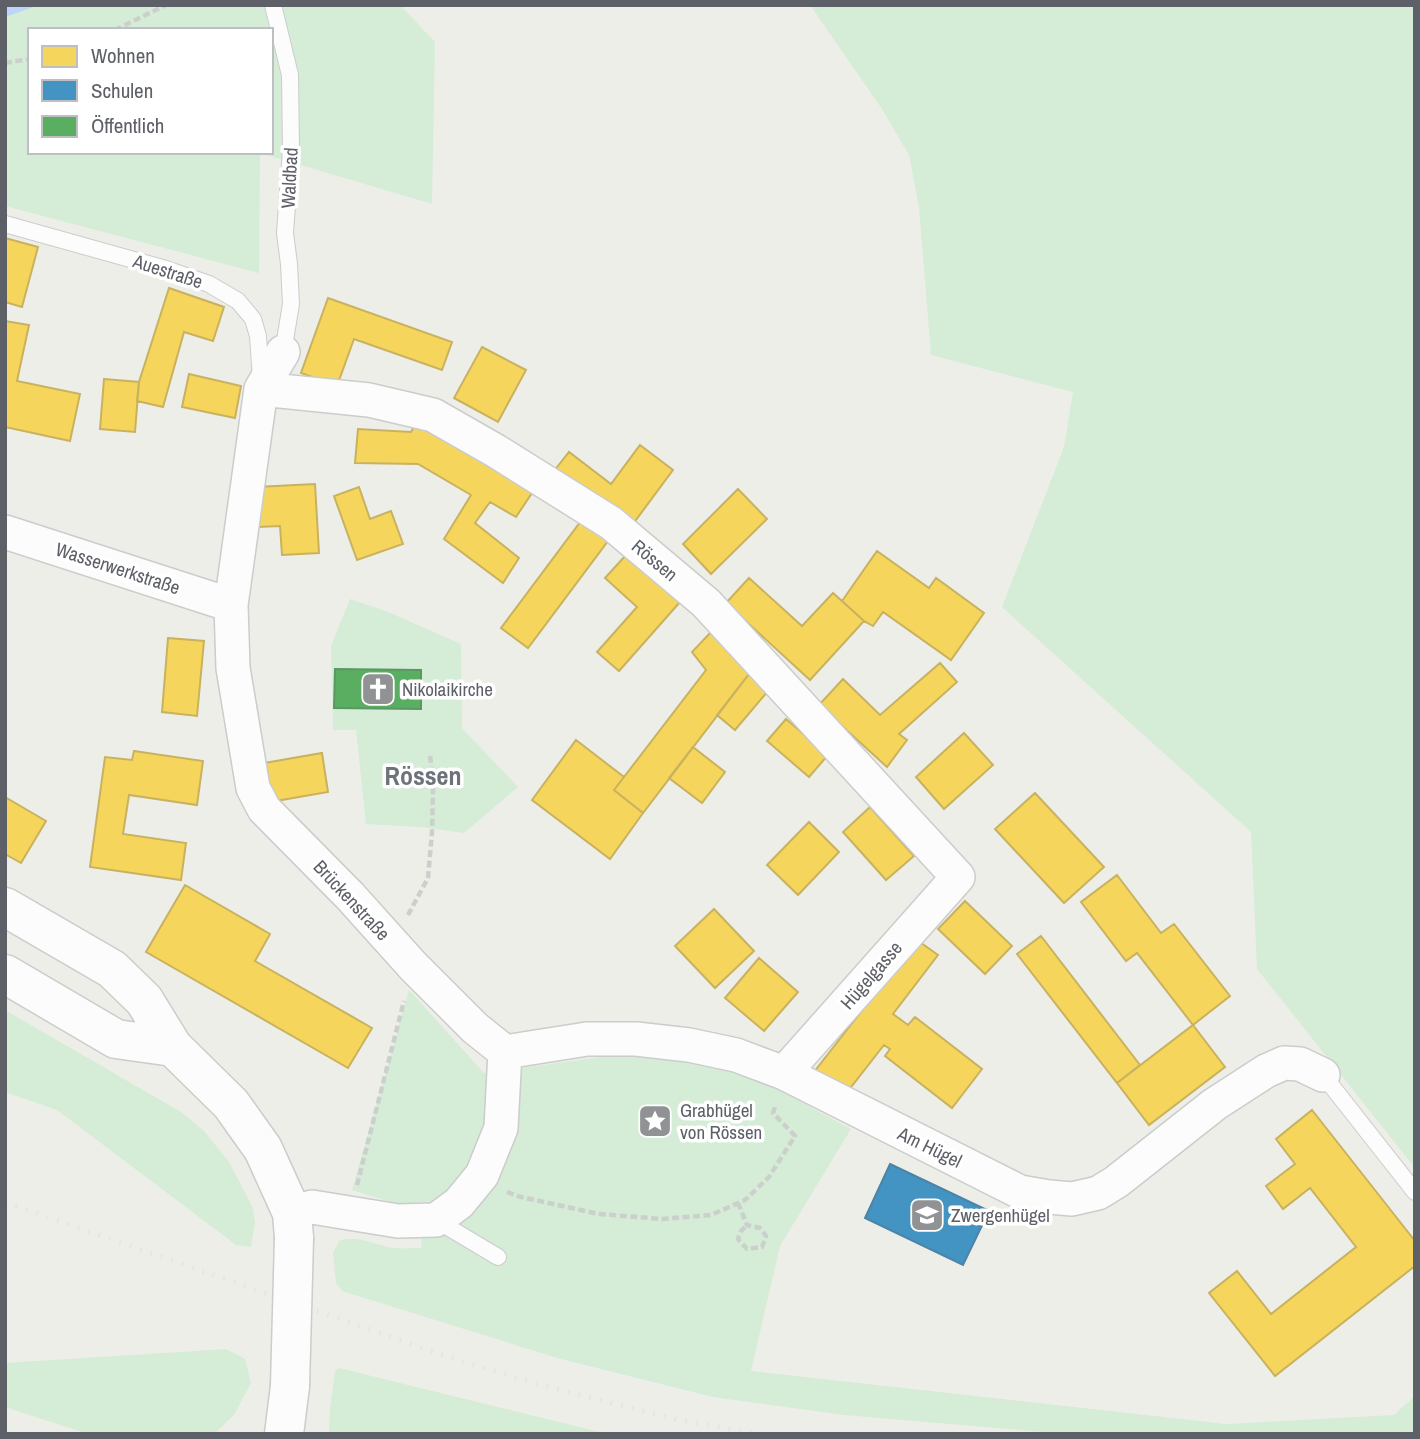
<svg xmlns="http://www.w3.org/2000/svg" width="1420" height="1439" font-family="'Archivo Narrow',sans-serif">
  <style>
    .green { fill: #d5ecd6; fill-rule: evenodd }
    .water { fill: #bcd6f8 }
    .homes { fill: #f6d55c; stroke: #c8b25f; stroke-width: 2 }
    .schools { fill: #4393c3; stroke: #4b84a7; stroke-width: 2 }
    .public { fill: #5aae61; stroke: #5b9763; stroke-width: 2 }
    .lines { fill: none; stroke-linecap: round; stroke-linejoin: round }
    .service-casing { stroke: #cbcccb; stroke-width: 18 }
    .minor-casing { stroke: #cbcccb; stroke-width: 36 }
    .tertiary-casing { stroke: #cbcccb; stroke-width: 41 }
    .path { stroke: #cbd0cd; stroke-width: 4.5; stroke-dasharray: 7 3.5; stroke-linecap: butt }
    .service { stroke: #fcfcfc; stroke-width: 16 }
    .minor { stroke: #fcfcfc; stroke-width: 33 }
    .tertiary { stroke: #fcfcfc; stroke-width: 38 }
    .rail { stroke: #e5e5e4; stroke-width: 5; stroke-dasharray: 2 9; stroke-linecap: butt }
    .tertiary-bridge-casing { stroke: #cbcccb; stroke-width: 41; stroke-linecap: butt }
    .tertiary-bridge { stroke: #fcfcfc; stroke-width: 38 }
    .labels { text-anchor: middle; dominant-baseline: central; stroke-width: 7; stroke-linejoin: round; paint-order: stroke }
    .street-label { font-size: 19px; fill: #5d6067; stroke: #fff }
    .poi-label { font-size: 19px; fill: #5d6067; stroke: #fff; text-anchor: start }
    .district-label { font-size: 26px; font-weight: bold; fill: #6e7279; stroke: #fff }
  </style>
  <rect width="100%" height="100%" fill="#eeeee9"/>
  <path class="green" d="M40,5H400L435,42L432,204L260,153L259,273L5,206V17ZM30,30H271V152H30Z
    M810,5H1415V1168L1257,969L1251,832L1002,607L1064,447L1073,392L931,355L919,208L909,155L882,109Z
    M350,599L386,611L461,644L462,728L518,787L464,833L421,827L366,824L356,730H333L331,646Z
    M409,990L484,1073L608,1056L671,1054L746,1072L851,1129L780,1246L751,1371L1226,1424L1394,1415L1415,1396V1434H1067L844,1415L713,1397L557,1358L342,1291L336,1283L333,1253L339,1241C357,1234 375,1245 393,1248C402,1249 412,1248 421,1248L425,1202L397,1204L352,1190Z
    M5,1010L181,1112L204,1131L229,1162L253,1208L255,1223L251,1247L236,1245L57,1110L5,1092Z
    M226,1349L245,1359L251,1383L234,1415L214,1434H88L5,1407V1363Z
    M339,1368L608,1434H329L330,1408L335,1371Z"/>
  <path class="water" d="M5,5H40L5,17Z"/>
  <path class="homes" d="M5,238L38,247L22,307L5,302Z
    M169,288L224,307L213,341L184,332L163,407L137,401L139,382Z
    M328,298L452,342L442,370L354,339L337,386L301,373Z
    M5,321L29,325L17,381L80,394L70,441L5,427Z
    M482,347L526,370L498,422L454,398Z
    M189,374L241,386L235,418L182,407Z
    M104,379L139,382L135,432L100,429Z
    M417,421L532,493L516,517L490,502L475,523L519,558L503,583L444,539L471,495L418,464L355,463L358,429L411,432Z
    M640,445L673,470L630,528L554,471L569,452L611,484Z
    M315,484L319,553L282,555L280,526L258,527L256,487Z
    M359,487L370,519L391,511L403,544L357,560L334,496Z
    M738,489L767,519L711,574L683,544Z
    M581,521L608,541L528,648L501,628Z
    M877,551L929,588L936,578L984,613L951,660L883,612L873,626L864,621L842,601Z
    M626,555L680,602L619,671L597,652L637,607L605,578Z
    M749,578L802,626L833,593L864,621L810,680L726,603Z
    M711,632L749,674L643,813L614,790L706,670L692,652Z
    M168,638L204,641L197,716L162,712Z
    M940,663L957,682L899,734L907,740L887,767L819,705L843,679L880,715Z
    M749,674L768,691L735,730L717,715Z
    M786,719L828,755L809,777L767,741Z
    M964,733L993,765L944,809L916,777Z
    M576,740L624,777L614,790L643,813L610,859L532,800Z
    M693,747L725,772L702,803L669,778Z
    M134,751L203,761L197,805L129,795L123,834L186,843L181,880L90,867L105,757L132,760Z
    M322,753L328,792L270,802L264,763Z
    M1035,793L1104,867L1064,903L995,829Z
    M5,797L46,821L21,863L5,854Z
    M870,807L914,856L886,880L843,832Z
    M809,822L839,852L798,895L767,865Z
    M1117,875L1161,933L1174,924L1230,996L1193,1025L1137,953L1126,961L1081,902Z
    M185,885L270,934L255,961L372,1028L348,1068L146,952Z
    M965,901L1012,946L985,974L938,929Z
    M714,909L754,951L715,988L675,946Z
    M1041,936L1140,1065L1117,1083L1017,954Z
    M917,940L938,955L893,1014L908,1025L915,1017L982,1069L952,1108L885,1056L890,1049L884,1045L844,1096L814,1072Z
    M759,958L798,992L764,1031L725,998Z
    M1193,1025L1225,1067L1149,1125L1117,1083Z
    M1312,1110L1415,1241V1266L1275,1376L1209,1293L1237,1271L1271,1314L1356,1247L1310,1188L1283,1209L1266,1186L1295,1164L1276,1139Z"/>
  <path class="schools" d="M890,1164L989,1211L963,1265L865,1218Z"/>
  <path class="public" d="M335,669L421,670V709L334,708Z"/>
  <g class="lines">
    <g class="service-casing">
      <path id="service" d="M273,5L290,75L291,149L285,233L289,264L291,304L283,352
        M5,224L166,269L209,284L238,301L253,319L258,336L261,379
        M1323,1075L1415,1192
        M436,1220L498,1257"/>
    </g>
    <g class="minor-casing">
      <path id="minor" d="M283,352L261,389L231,605L233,668L253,788L264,809L350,896L413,966L475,1028L505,1052
        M261,389L369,400L433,415L496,451L611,523L706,603L958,877L784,1073
        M5,532L231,605
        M505,1052L587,1039H636L689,1045L736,1055L784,1073L1020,1192L1049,1197L1072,1199L1098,1193L1116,1182L1215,1104L1266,1071L1284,1063L1300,1064L1323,1075
        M292,1213L312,1207L398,1221L436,1220L459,1203L482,1175L501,1128L505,1052"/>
    </g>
    <g class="tertiary-casing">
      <path id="tertiary" d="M5,907L112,969L144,1000L173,1047L231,1104L263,1149L292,1213L294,1238
        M5,974L116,1039L173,1047
        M284,1434L290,1386"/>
    </g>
    <path class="path" d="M115,30L166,5
      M5,63L30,59
      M408,915L428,878L432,832L433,791L430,753
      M357,1185L404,1001
      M507,1192L521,1197L599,1214L662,1219L711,1215L745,1200L769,1177L795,1136L773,1113L776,1104
      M738,1203L747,1225L760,1228L766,1236L762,1247L747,1249L738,1239L741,1231L747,1225
      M1413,1383H1415"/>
    <use href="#service" class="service"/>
    <use href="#minor" class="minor"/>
    <use href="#tertiary" class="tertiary"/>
    <path class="rail" d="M5,1202L443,1355L520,1379L599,1400L675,1419L756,1434"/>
    <g class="tertiary-bridge-casing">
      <path id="tertiary-bridge" d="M290,1386L294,1238"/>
    </g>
    <use href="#tertiary-bridge" class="tertiary-bridge"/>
  </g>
  <defs>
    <g id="church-square" transform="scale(1.75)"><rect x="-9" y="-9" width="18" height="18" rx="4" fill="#909294" stroke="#fff"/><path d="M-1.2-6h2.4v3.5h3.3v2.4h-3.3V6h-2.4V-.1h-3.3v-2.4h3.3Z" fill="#fff"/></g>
    <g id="sight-square" transform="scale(1.75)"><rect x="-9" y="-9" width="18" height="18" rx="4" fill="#909294" stroke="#fff"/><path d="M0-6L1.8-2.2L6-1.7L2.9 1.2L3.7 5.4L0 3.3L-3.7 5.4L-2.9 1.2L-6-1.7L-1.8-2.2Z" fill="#fff"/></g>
    <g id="school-square" transform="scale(1.75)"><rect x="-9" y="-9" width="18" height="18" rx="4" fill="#909294" stroke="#fff"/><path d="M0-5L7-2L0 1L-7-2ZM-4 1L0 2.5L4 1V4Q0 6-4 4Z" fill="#fff"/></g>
  </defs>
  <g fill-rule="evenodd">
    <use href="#church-square" x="378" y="689"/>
    <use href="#sight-square" x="655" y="1121"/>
    <use href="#school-square" x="927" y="1215"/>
  </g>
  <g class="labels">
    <g class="street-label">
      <text transform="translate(289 178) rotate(-87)">Waldbad</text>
      <text transform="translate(168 271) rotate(18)">Auestraße</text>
      <text transform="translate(655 560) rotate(40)">Rössen</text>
      <text transform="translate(118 568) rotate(18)">Wasserwerkstraße</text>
      <text transform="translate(352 900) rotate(47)">Brückenstraße</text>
      <text transform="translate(871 975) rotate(-49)">Hügelgasse</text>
      <text transform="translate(930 1147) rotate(26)">Am Hügel</text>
    </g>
    <g class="poi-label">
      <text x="402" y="689">Nikolaikirche</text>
      <text x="680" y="1110">Grabhügel<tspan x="680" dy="22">von Rössen</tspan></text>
      <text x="951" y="1215">Zwergenhügel</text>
    </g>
    <g class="district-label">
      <text x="423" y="775">Rössen</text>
    </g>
  </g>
  <rect width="1420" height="1439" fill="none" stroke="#5d6067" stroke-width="14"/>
  <rect x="28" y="28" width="245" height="126" fill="#ffffff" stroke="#bebfc2" stroke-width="2"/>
  <rect x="42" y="46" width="35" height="21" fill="#f6d55c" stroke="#bebfc2" stroke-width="2"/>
  <text x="91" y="63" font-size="21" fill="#5d6067">Wohnen</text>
  <rect x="42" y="80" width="35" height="21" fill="#4393c3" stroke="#bebfc2" stroke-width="2"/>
  <text x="91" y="98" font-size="21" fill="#5d6067">Schulen</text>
  <rect x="42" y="116" width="35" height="21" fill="#5aae61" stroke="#bebfc2" stroke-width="2"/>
  <text x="91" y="133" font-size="21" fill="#5d6067">Öffentlich</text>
</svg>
